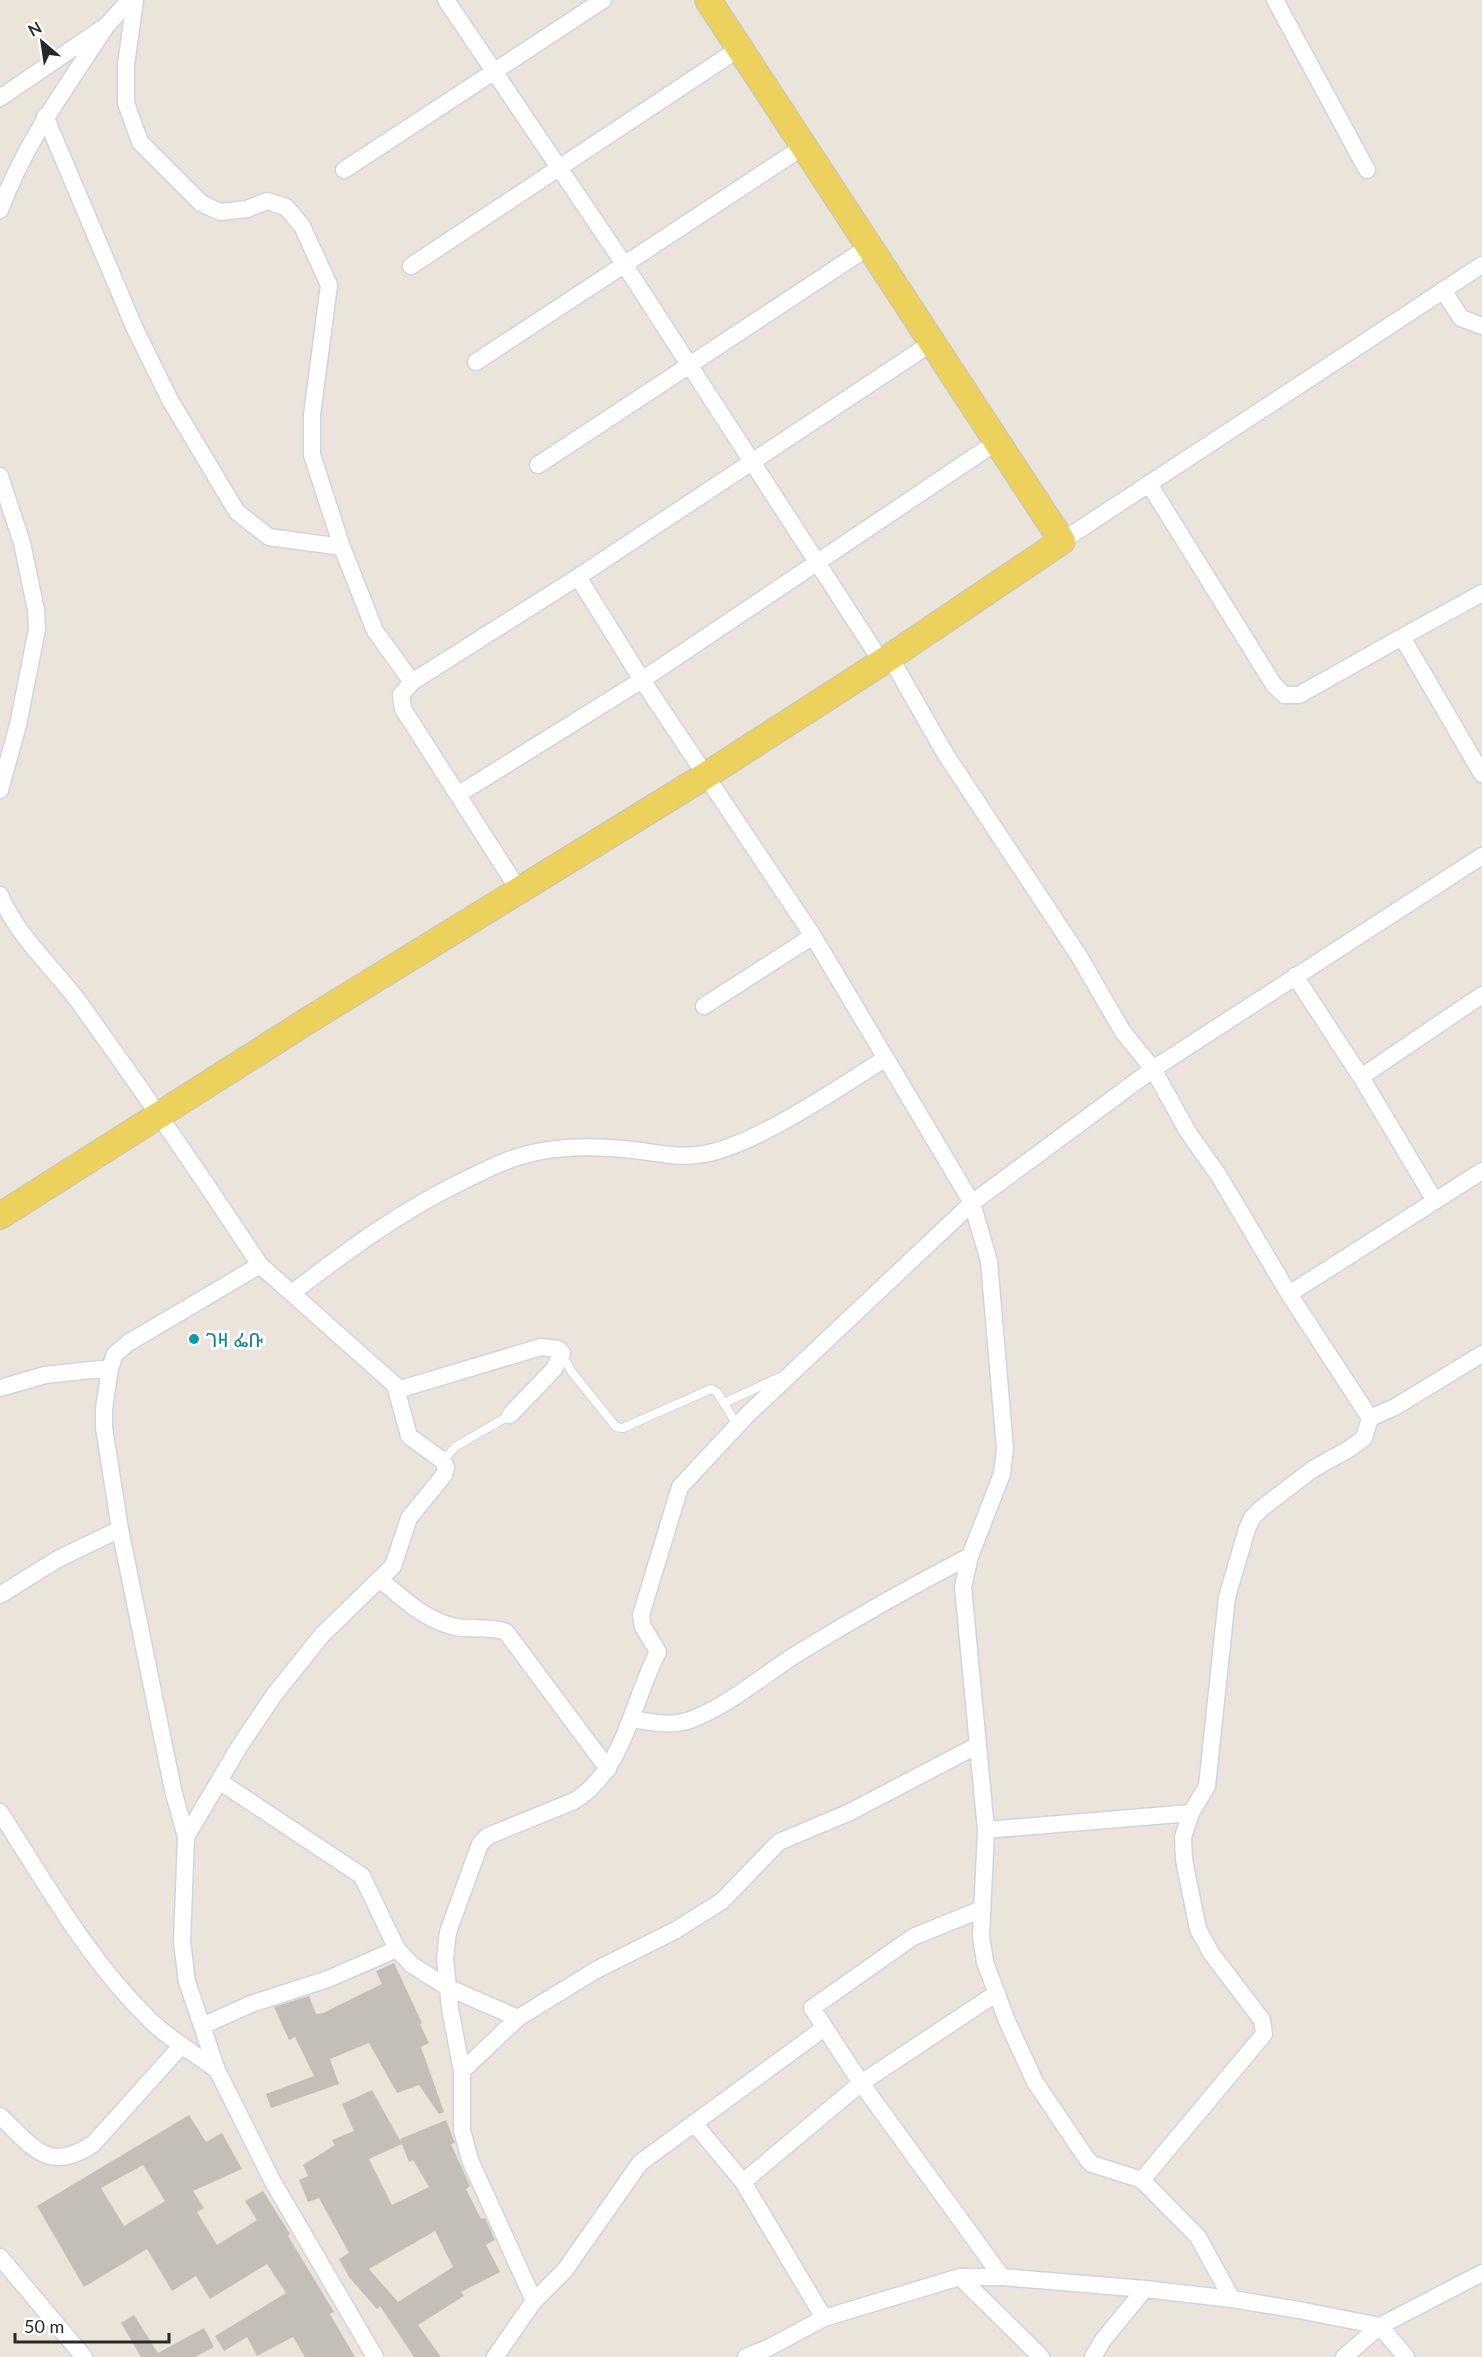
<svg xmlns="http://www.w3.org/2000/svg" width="1482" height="2357" font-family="Lato,'Noto Sans Ethiopic',sans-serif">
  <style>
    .building { fill: #c3beb7; fill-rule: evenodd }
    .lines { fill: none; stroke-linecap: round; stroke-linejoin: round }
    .lane-casing { stroke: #d0d3e2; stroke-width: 10 }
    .street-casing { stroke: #d0d3e2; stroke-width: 19 }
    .primary-casing { stroke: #c3c3c3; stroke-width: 28 }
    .lane { stroke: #fff; stroke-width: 8 }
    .street { stroke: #fff; stroke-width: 16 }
    .primary { stroke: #edd15d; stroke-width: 26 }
    .culture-dot { fill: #0f9aa8; stroke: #fff; stroke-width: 2 }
    .labels { text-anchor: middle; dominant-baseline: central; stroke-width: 6; stroke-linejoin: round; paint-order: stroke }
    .culture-label { font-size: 20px; fill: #0d838f; stroke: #fff; text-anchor: start }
  </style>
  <rect width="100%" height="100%" fill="#ebe4db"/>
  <path class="building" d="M394,1963L422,2023L420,2024L429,2043L421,2047L444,2112L439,2114L419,2085L397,2093L369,2043L330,2059L339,2084L271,2108L266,2094L314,2076L295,2037L289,2040L274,2007L309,1996L316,2014L323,2013L382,1984L376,1971Z
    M372,2090L402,2144L369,2159L392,2205L429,2187L413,2160L409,2162L400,2139L446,2120L455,2143L451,2144L470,2186L466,2189L481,2219L485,2218L495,2240L486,2245L500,2272L461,2292L464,2296L418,2325L441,2357H414L380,2306L377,2309L349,2277L339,2259L349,2253L319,2198L308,2202L299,2180L308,2176L303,2165L335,2145L332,2140L354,2131L342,2104ZM435,2231L453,2267L398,2302L369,2269Z
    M189,2115L206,2142L222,2133L242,2169L193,2191L204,2208L197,2212L217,2245L257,2220L245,2201L263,2191L290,2234L288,2236L334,2312L330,2314L355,2357H305L293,2337L257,2356L247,2337L224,2351L215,2336L286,2293L267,2264L210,2299L196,2276L172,2291L147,2249L84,2287L37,2206ZM143,2165L165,2201L124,2226L101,2188Z
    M134,2315L158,2353L204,2328L214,2347L195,2357H141L121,2323Z"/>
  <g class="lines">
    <g class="lane-casing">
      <path id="lane" d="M562,1354L571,1371L616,1427L623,1428L711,1389L717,1392L737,1425
        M724,1403L778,1378
        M443,1461L455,1447L510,1415"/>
    </g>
    <g class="street-casing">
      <path id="street" d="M135,0L126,65V103L140,142L201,203L220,212L247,209L267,201L286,207L302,226L329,285L312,415V455L342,547L375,631L412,682
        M446,0L624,264L881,661
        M1275,0L1367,170
        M0,98L107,25L130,0
        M45,116L135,329L170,400L237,512L269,537L342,547
        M344,170L603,0
        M0,210C25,142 68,85 107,25
        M411,266L740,48
        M1443,290L1461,318L1482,326
        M476,362L806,145
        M538,465L870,246
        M0,476L22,543L36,610L37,629L18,725L0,790
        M1149,484L1274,685L1284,695H1299L1402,637L1482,774
        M1062,541L1482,265
        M578,577L642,680L813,936L972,1203L989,1261L1005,1449L1002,1474L970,1556L963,1587L986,1830L981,1936L985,1962L1007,2021L1035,2082L1087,2159L1092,2164L1142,2180L1198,2237L1232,2299
        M1402,637L1482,593
        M890,657L946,755L1079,956L1123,1032L1153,1069L1188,1132L1219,1176L1289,1294L1370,1418L1395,1407L1482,1354
        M459,794L642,680L998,441
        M520,892L403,709L401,695L412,682L578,577L933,342
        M0,895C17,936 55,969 81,1005C143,1091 202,1177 260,1265L128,1343L115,1354L110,1368L104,1409V1428L120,1529L173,1790L186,1837L182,1942L187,1982L217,2070L273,2182L375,2357
        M1295,976L1361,1077L1435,1201
        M704,1006L813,936
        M1361,1077L1482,995
        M292,1293C348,1250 402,1210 467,1179C484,1171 502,1161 521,1156C554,1146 590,1146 624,1149C649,1151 672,1158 697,1155C749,1150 840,1087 886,1058
        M1289,1294L1482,1171
        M0,1388L45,1375L110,1368
        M397,1390L541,1347L558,1349L562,1353L554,1369L510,1415
        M381,1580C403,1599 425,1620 455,1627C472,1630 489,1626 506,1632L608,1769
        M0,1595L58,1559L120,1529
        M631,1719C651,1722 670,1727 690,1720C728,1706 761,1677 795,1655C852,1620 910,1587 970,1556
        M219,1781L362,1876L397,1949L412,1965L447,1987L518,2018
        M0,1812C46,1884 88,1960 151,2021C170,2040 196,2054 217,2070
        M986,1830L1191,1813
        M186,1837L239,1747L274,1695L322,1635L393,1566L409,1518L444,1475L446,1467L443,1461L409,1436L395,1385L260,1265
        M982,1909L913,1937L812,2008L861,2083L1002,2277
        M202,2026L251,2004L328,1979L397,1949
        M462,2071L518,2018L596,1970L676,1930L722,1901L779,1842L850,1812L978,1745
        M0,2116C33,2147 48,2174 93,2144L182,2045
        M694,2123L743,2182L824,2318
        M1142,2180L1264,2034L1262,2020L1211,1953L1198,1929L1184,1860L1183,1837L1191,1813L1207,1786L1227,1597L1247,1529L1252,1518L1262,1508L1313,1469L1349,1449L1364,1438L1370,1418
        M743,2182L861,2083L997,1993
        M0,2257L84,2357
        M960,2277L1041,2357
        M534,2301L470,2160L462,2130V2071L450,2009L445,1958L448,1932L480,1844L488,1836L574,1801C625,1770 632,1701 658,1652L643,1627L641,1615L680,1487L746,1416L972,1203L1153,1069L1482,856
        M495,2357L534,2301L565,2270L640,2163L824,2028
        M746,2357L768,2348L824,2318L960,2277H1002L1145,2289L1232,2299L1299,2310L1380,2326L1406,2357
        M1093,2357L1103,2340L1145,2289
        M1344,2357L1380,2326L1482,2273"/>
    </g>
    <g class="primary-casing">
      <path id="primary" d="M0,1216L312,1018L705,776L890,657L1062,541L708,0"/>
    </g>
    <use href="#lane" class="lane"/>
    <use href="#street" class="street"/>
    <use href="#primary" class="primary"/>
  </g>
  <circle class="culture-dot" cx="194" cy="1339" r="6"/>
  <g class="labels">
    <g class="culture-label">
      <text x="206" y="1339">ገዛ ፌቡ</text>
    </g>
  </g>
  <g transform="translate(42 42) rotate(331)" stroke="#ffffff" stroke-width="4.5" paint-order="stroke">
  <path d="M0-4.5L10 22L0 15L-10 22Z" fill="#292929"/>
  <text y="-9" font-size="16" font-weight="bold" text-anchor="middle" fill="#292929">N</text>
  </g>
  <path d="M15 2333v9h154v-9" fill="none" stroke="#292929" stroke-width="3"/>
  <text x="24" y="2333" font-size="18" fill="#292929" stroke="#ffffff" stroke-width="4.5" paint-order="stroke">50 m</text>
</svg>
